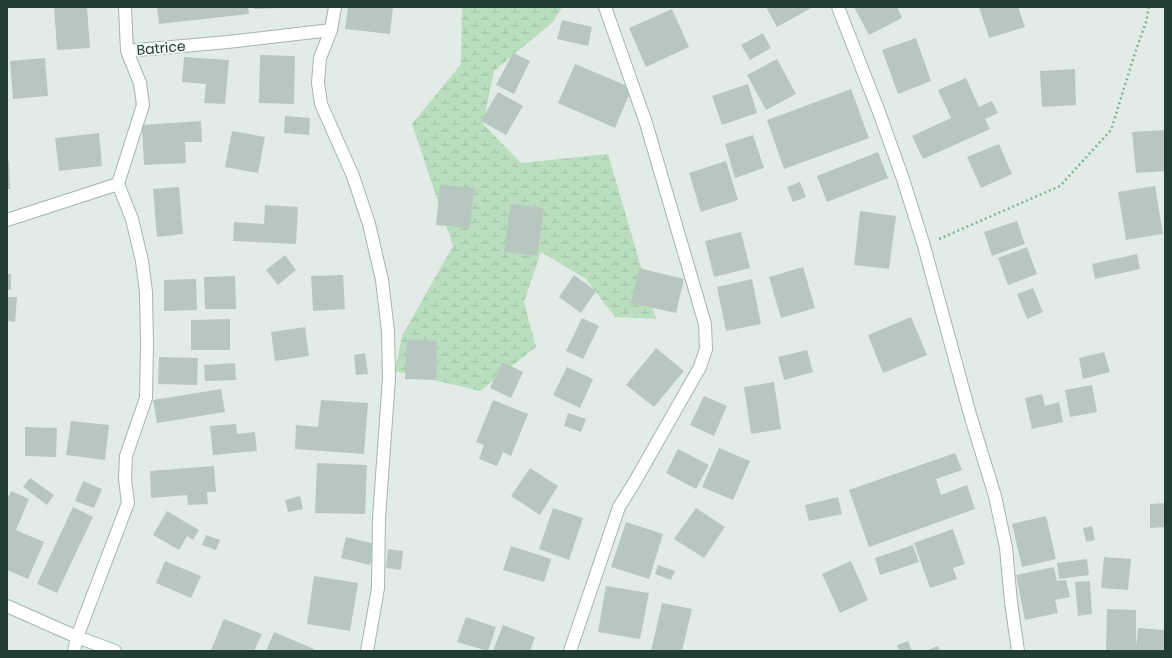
<svg xmlns="http://www.w3.org/2000/svg" width="1172" height="658" font-family="Poppins,sans-serif">
  <style>
    .wetland { fill: url(#wetland-marsh) }
    .building { fill: #b7c7bf }
    .lines { fill: none; stroke-linecap: round; stroke-linejoin: round }
    .minor-casing { stroke: #a5b4ad; stroke-width: 14 }
    .path { stroke: #82b09d; stroke-width: 2.5; stroke-dasharray: 2 3; stroke-linecap: butt }
    .minor { stroke: #fff; stroke-width: 12 }
    .labels { text-anchor: middle; dominant-baseline: central; stroke-width: 3.5; stroke-linejoin: round; paint-order: stroke }
    .street-label { font-size: 14px; fill: #223d33; stroke: #f2f9f5 }
  </style>
  <defs>
    <pattern id="wetland-marsh" width="20" height="14" patternUnits="userSpaceOnUse"><rect width="20" height="14" fill="#baddc0"/><path d="M1 5h8M5 5V1M11 12h8M15 12V8" fill="none" stroke="#a0bfa5"/></pattern>
  </defs>
  <rect width="100%" height="100%" fill="#e2ece6"/>
  <path class="wetland" d="M462,7H562L553,22L494,71L483,124L521,163L608,154L656,319L615,317L586,279L541,252L524,302L536,347L480,391L395,371L402,336L453,246L412,124L461,64Z"/>
  <path class="building" d="M54,7H87L90,48L57,50Z
    M157,7H248L249,14L159,24Z
    M253,7H281V8L254,9Z
    M348,7H393L390,34L345,29Z
    M766,7H813L777,27Z
    M854,7H897L902,18L869,35Z
    M979,7H1018L1025,27L989,38Z
    M672,9L689,47L646,67L629,28Z
    M562,20L592,27L588,46L557,39Z
    M763,33L771,48L750,60L741,45Z
    M916,38L931,81L898,94L882,50Z
    M513,53L530,61L514,94L496,85Z
    M260,55L295,56L294,104L259,103Z
    M184,57L229,60L225,104L204,103L206,84L182,82Z
    M45,58L48,96L13,99L10,61Z
    M777,59L796,94L766,110L747,75Z
    M575,64L632,88L615,128L558,103Z
    M1075,69L1076,105L1042,107L1040,71Z
    M966,78L979,107L992,101L998,113L985,119L990,129L923,159L912,136L951,118L938,90Z
    M748,84L757,113L722,125L712,96Z
    M851,89L869,138L784,169L767,120Z
    M498,92L523,106L506,135L481,121Z
    M285,116L310,118L309,135L284,133Z
    M201,121L202,142H185L186,163L144,165L142,125Z
    M1165,130V171L1136,173L1132,132Z
    M232,131L265,137L258,173L225,167Z
    M99,133L102,166L59,171L55,138Z
    M753,135L764,168L735,178L725,144Z
    M999,144L1012,174L981,188L967,157Z
    M878,152L888,178L827,202L817,176Z
    M7,161H9L10,189H7Z
    M726,161L738,200L701,212L689,173Z
    M800,182L806,197L793,202L787,187Z
    M440,185L474,188L470,228L436,225Z
    M1155,186L1163,234L1126,240L1118,192Z
    M179,187L183,234L157,237L153,189Z
    M511,204L544,208L537,256L504,252Z
    M265,205L298,207L296,244L233,241L234,222L264,224Z
    M860,211L896,216L889,269L854,265Z
    M1017,221L1025,244L992,256L984,232Z
    M741,232L750,268L714,277L705,241Z
    M1027,247L1037,274L1008,285L998,258Z
    M1137,254L1140,269L1095,279L1092,264Z
    M285,255L296,270L278,285L266,270Z
    M803,267L815,308L781,318L769,277Z
    M639,268L684,279L676,313L631,303Z
    M7,274H11V290H7Z
    M343,275L345,309L313,311L311,276Z
    M574,275L596,291L581,313L559,297Z
    M235,276L236,309H205L204,277Z
    M196,279L197,310L164,311V280Z
    M752,279L761,324L726,331L717,287Z
    M1033,288L1043,312L1027,319L1017,294Z
    M7,297H17L15,322L7,321Z
    M911,317L927,355L883,373L868,335Z
    M582,318L599,326L583,359L566,351Z
    M230,319V350H191V320Z
    M305,327L309,356L275,361L271,332Z
    M407,340L437,341L436,380L405,379Z
    M656,348L684,371L654,407L626,385Z
    M807,350L813,372L784,380L778,357Z
    M1104,352L1110,372L1083,379L1079,358Z
    M365,353L368,374L356,375L354,355Z
    M159,357L198,358L197,385L158,384Z
    M502,362L523,372L511,398L490,388Z
    M235,363L236,380L205,381L204,365Z
    M567,367L593,379L580,408L553,395Z
    M774,382L781,429L751,434L744,387Z
    M1092,385L1097,412L1070,417L1065,390Z
    M221,389L225,412L157,423L153,400Z
    M1042,394L1045,406L1059,402L1063,422L1032,429L1025,398Z
    M704,396L727,406L714,436L690,425Z
    M321,400L368,403L364,454L295,449L296,425L318,427Z
    M493,400L528,414L511,456L503,452L497,466L479,459L484,445L476,442Z
    M568,413L586,419L581,432L564,426Z
    M71,421L109,425L105,460L66,455Z
    M236,424L237,434L255,432L257,451L213,455L210,426Z
    M25,427L57,428L56,457L25,456Z
    M719,448L750,461L733,500L702,487Z
    M678,449L709,465L696,489L666,473Z
    M955,453L962,470L936,479L941,495L967,485L975,509L869,547L849,490Z
    M317,463L367,465L365,514L315,513Z
    M214,466L216,492H207L208,504L188,505L187,495L151,498L150,471Z
    M530,468L558,486L540,515L511,496Z
    M30,478L54,495L47,505L23,487Z
    M83,481L102,489L94,508L75,501Z
    M11,491L29,499L16,530L44,542L28,579L7,570V500Z
    M300,496L303,509L288,512L285,500Z
    M838,497L842,514L809,521L805,505Z
    M1165,503V527L1150,528V504Z
    M73,507L93,517L57,593L37,584Z
    M553,508L583,518L569,560L539,549Z
    M696,508L725,527L704,558L674,539Z
    M167,511L199,530L193,540L187,536L179,550L153,535Z
    M1046,516L1056,559L1022,567L1012,524Z
    M626,522L663,534L649,579L611,567Z
    M1092,526L1095,540L1086,542L1083,528Z
    M953,529L965,564L953,568L957,579L930,588L914,543Z
    M206,535L220,540L216,550L202,545Z
    M346,537L375,544L370,565L341,558Z
    M913,545L919,562L880,575L875,558Z
    M511,546L551,559L544,582L503,570Z
    M388,549L403,551L401,570L386,568Z
    M1104,557L1131,559L1128,590L1101,588Z
    M1087,559L1089,575L1059,579L1057,563Z
    M165,561L201,576L191,598L156,583Z
    M851,561L868,600L840,613L822,574Z
    M658,565L675,571L671,580L655,574Z
    M1054,567L1057,581L1066,580L1070,597L1055,600L1058,613L1025,620L1016,575Z
    M314,576L358,583L350,631L307,624Z
    M1090,581L1092,614L1078,616L1075,582Z
    M606,586L649,593L640,639L598,632Z
    M662,603L692,609L682,651H651Z
    M1107,609L1136,610V647L1138,628L1165,630L1164,651L1106,650Z
    M466,617L496,627L488,651L457,642Z
    M224,619L262,634L254,651H215L211,650Z
    M503,625L535,637L530,651H493Z
    M274,632L314,649L313,651H266Z
    M908,641L912,651H899L897,645Z
    M938,646L940,651H924Z"/>
  <g class="lines">
    <g class="minor-casing">
      <path id="minor" d="M335,7L331,30L320,58L318,83L321,104L353,176L369,224L382,280L388,331L389,378L379,518L378,588L367,651
        M838,7L879,112L903,179L924,246L971,418L995,496L1006,548L1011,602L1018,651
        M127,51L228,42L331,30
        M118,184L143,105L140,83L127,51L125,7
        M7,220L118,184
        M7,606L77,637L115,651
        M74,651L77,637L128,503L125,479L126,456L146,398L147,344L146,292L142,261L132,219L118,184
        M570,651L619,507L634,483L700,367L706,349L705,324L646,123L605,7"/>
    </g>
    <path class="path" d="M939,239L1060,186L1111,130L1134,56L1146,22L1149,7"/>
    <use href="#minor" class="minor"/>
  </g>
  <g class="labels">
    <g class="street-label">
      <text transform="translate(161 48) rotate(-5)">Batrice</text>
    </g>
  </g>
  <rect width="1172" height="658" fill="none" stroke="#223d33" stroke-width="16"/>
</svg>
